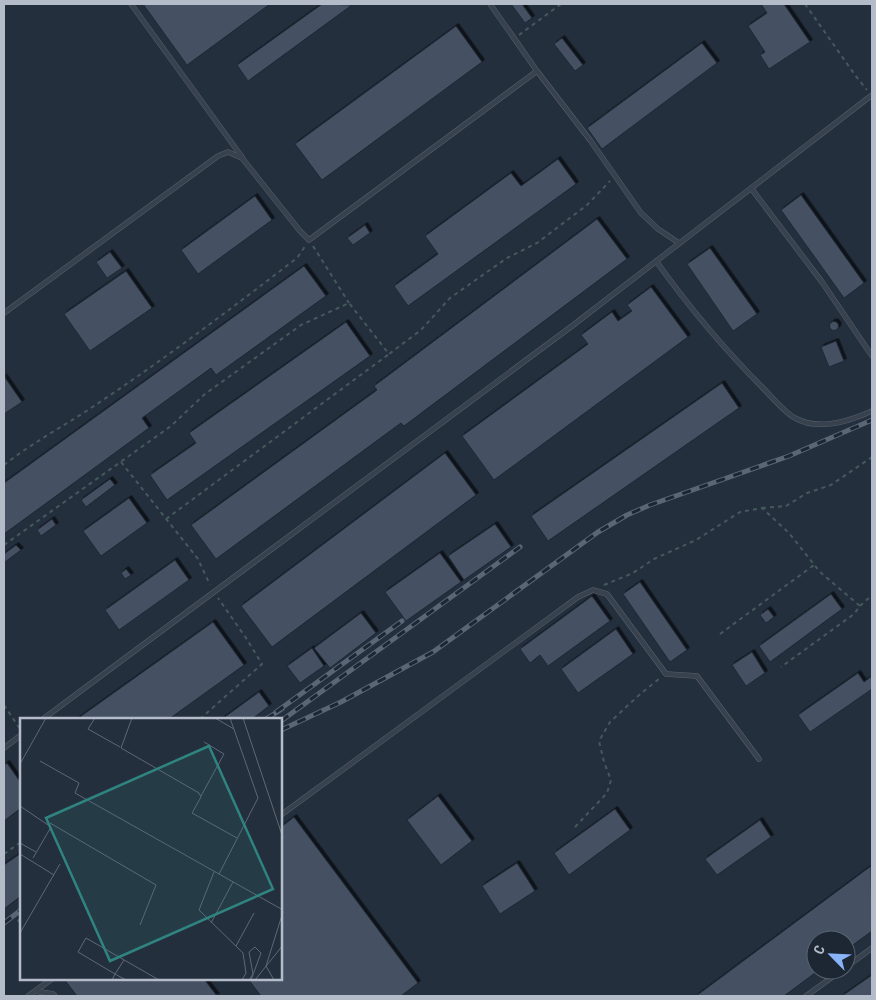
<svg xmlns="http://www.w3.org/2000/svg" width="876" height="1000" font-family="'Roboto Condensed',sans-serif">
  <style>
    .building { fill: #455162; stroke: #1f2835; filter: url(#shadow) }
    .lines { fill: none; stroke-linecap: round; stroke-linejoin: round }
    .lane-casing { stroke: #565f6c; stroke-width: 5.5 }
    .path { stroke: #44595c; stroke-width: 2; stroke-dasharray: 4 4; stroke-linecap: butt }
    .lane { stroke: #38414e; stroke-width: 4.5 }
    .rail-casing { stroke: #5a6575; stroke-width: 5 }
    .rail { stroke: #1d2633; stroke-width: 3; stroke-dasharray: 9; stroke-linecap: butt }
    .inset-road { fill: none; stroke: #5e6776; stroke-width: 1 }
    .view { fill: #308480; fill-opacity: 0.15; stroke: #308480; stroke-width: 2.5 }
    .inset-edge { fill: none; stroke: #b4bcc9; stroke-width: 2.5 }
  </style>
  <defs>
    <filter id="shadow"><feDropShadow dx="2.5" dy="-2.5" stdDeviation="0" flood-color="#0009"/></filter>
  </defs>
  <rect width="100%" height="100%" fill="#242f3e"/>
  <path class="building" d="M143,4H270L187,65Z
    M322,4L352,5L248,81L237,65Z
    M511,4H522L532,18L525,23Z
    M761,4H784L810,42L769,69L760,55L765,52L748,26L767,13Z
    M456,26L482,62L322,180L295,144Z
    M562,38L583,65L575,71L554,44Z
    M702,43L717,63L602,149L587,128Z
    M558,159L576,184L408,306L394,286L438,254L425,236L511,173L521,186Z
    M801,195L864,283L844,298L781,210Z
    M255,196L272,220L198,274L181,250Z
    M597,219L627,259L404,426L401,423L216,559L191,525L377,390L374,386Z
    M365,225L370,233L353,245L347,238Z
    M710,248L757,314L733,331L687,264Z
    M110,252L122,268L107,278L96,262Z
    M304,266L326,296L216,375L211,368L142,418L149,428L4,534V483Z
    M126,271L152,308L90,351L64,314Z
    M651,287L688,337L494,480L462,436L588,344L581,335L612,312L618,321L632,311L627,305Z
    M829.5 326a4.5 4.5 0 1 1 9 0a4.5 4.5 0 1 1-9 0Z
    M346,322L370,356L167,500L150,475L196,443L189,433Z
    M836,341L844,361L829,367L821,347Z
    M4,376L22,402L4,414Z
    M722,383L739,408L548,541L531,516Z
    M445,453L476,495L272,647L241,606Z
    M110,479L115,485L86,507L81,500Z
    M129,498L147,523L101,556L83,531Z
    M52,519L56,525L41,536L37,530Z
    M495,524L511,547L464,580L448,556Z
    M16,545L21,550L5,562L4,554Z
    M440,553L461,582L406,621L385,592Z
    M175,560L189,580L119,630L105,610Z
    M126,569L131,575L125,579L121,573Z
    M640,582L687,650L670,662L623,594Z
    M831,594L842,609L770,662L759,646Z
    M592,596L610,621L548,666L540,655L530,663L520,649Z
    M768,609L774,617L766,623L760,615Z
    M361,613L376,633L330,668L314,648Z
    M213,622L244,665L169,719H77Z
    M616,629L633,654L578,693L561,669Z
    M312,648L324,666L300,683L287,666Z
    M752,652L765,673L746,686L732,665Z
    M858,673L864,682L872,676V689L810,732L798,715Z
    M259,692L269,706L252,719H222Z
    M7,763L21,783V808L4,821V765Z
    M438,796L472,841L441,865L407,820Z
    M615,809L630,830L569,875L554,853Z
    M294,817L418,983L401,996H261L248,979H281V827Z
    M760,820L771,837L717,875L705,859Z
    M21,853V896L4,909V865Z
    M517,863L535,891L500,914L482,886Z
    M871,866L872,931L846,950V940H816V970H819L784,996H696Z
    M21,917V927L16,920Z
    M872,975V996H842Z
    M64,979H204L217,996H77Z"/>
  <g class="lines">
    <g class="lane-casing">
      <path id="lane" d="M131,4L242,157
        M490,4L537,71L590,140L641,213L658,229L679,243
        M751,188L822,282L872,356
        M656,261C689,307 722,347 762,387C770,395 785,413 795,418C818,431 850,421 872,411
        M4,313L218,156L228,152L242,158L300,231L309,240L537,71
        M43,719L572,326L872,95
        M4,748L21,735
        M281,815L578,597L593,590L607,594L666,674L697,676L759,759
        M846,967L872,948
        M35,991L52,979
        M28,996L35,991L53,994L55,996
        M806,996L842,970"/>
    </g>
    <path class="path" d="M805,4L855,75L867,90
      M519,35L561,4
      M313,246L349,303
      M121,462L198,559L210,585
      M4,465C33,442 66,425 97,404C166,358 232,308 297,258L306,245
      M762,508L786,506L807,493L831,485L872,457
      M166,519L389,354
      M4,545L171,426L205,394L301,325L349,303L389,354L421,330L450,298L507,258L537,243L587,205L610,181
      M604,585L633,573L654,559L696,540L740,512L762,508L789,533L820,572L860,606L854,614L781,667
      M860,606L872,595
      M720,634L814,565
      M4,705L20,729
      M200,719L262,664L246,638L218,598
      M575,827L607,793L611,780L604,762L599,741L610,722L638,696L660,678
      M4,854L21,842"/>
    <use href="#lane" class="lane"/>
    <g class="rail-casing">
      <path id="rail" d="M276,712L402,621
        M266,719L282,709
        M281,721L520,547
        M281,730L341,702L433,652L598,532L627,515L650,505L789,456L872,420
        M4,923L21,910"/>
    </g>
    <use href="#rail" class="rail"/>
  </g>
  <g transform="translate(20 718)">
    <rect width="262" height="262" fill="#242f3e"/>
    <path class="inset-road" d="M75,0L68,11L100,29M112,0L101,30L179,75L181,79L172,95L217,120M195,0L214,11M223,0L263,120M20,43L59,65L55,75L263,192M0,46L26,0M181,78L204,36L184,24M0,88L31,109L13,140M30,105L136,167L120,207M0,125L16,134M0,136L34,157M194,154L179,192L223,235L226,255L222,262M199,156L238,80L210,0M191,205L213,164M0,215L40,146M216,228L234,195M104,242L95,256L58,234L66,220L139,262M246,248L263,194M246,248L254,262M92,262L95,256L106,262M229,262L233,256L229,234L235,229L241,235L231,262M235,262L263,227"/>
    <path class="view" d="M189,28L253,171L90,243L26,100Z"/>
    <rect width="262" height="262" class="inset-edge"/>
  </g>
  <rect width="876" height="1000" fill="none" stroke="#b4bcc9" stroke-width="10"/>
  <g transform="translate(831 955) rotate(294)"><circle r="24" fill="#1d2633" stroke="#59626f"/>
  <path d="M0-4L9 19L0 12L-9 19Z" fill="#8ab4f8"/>
  <text y="-8" font-size="14" font-weight="bold" text-anchor="middle" fill="#b4bcc9">С</text>
  </g>
</svg>
